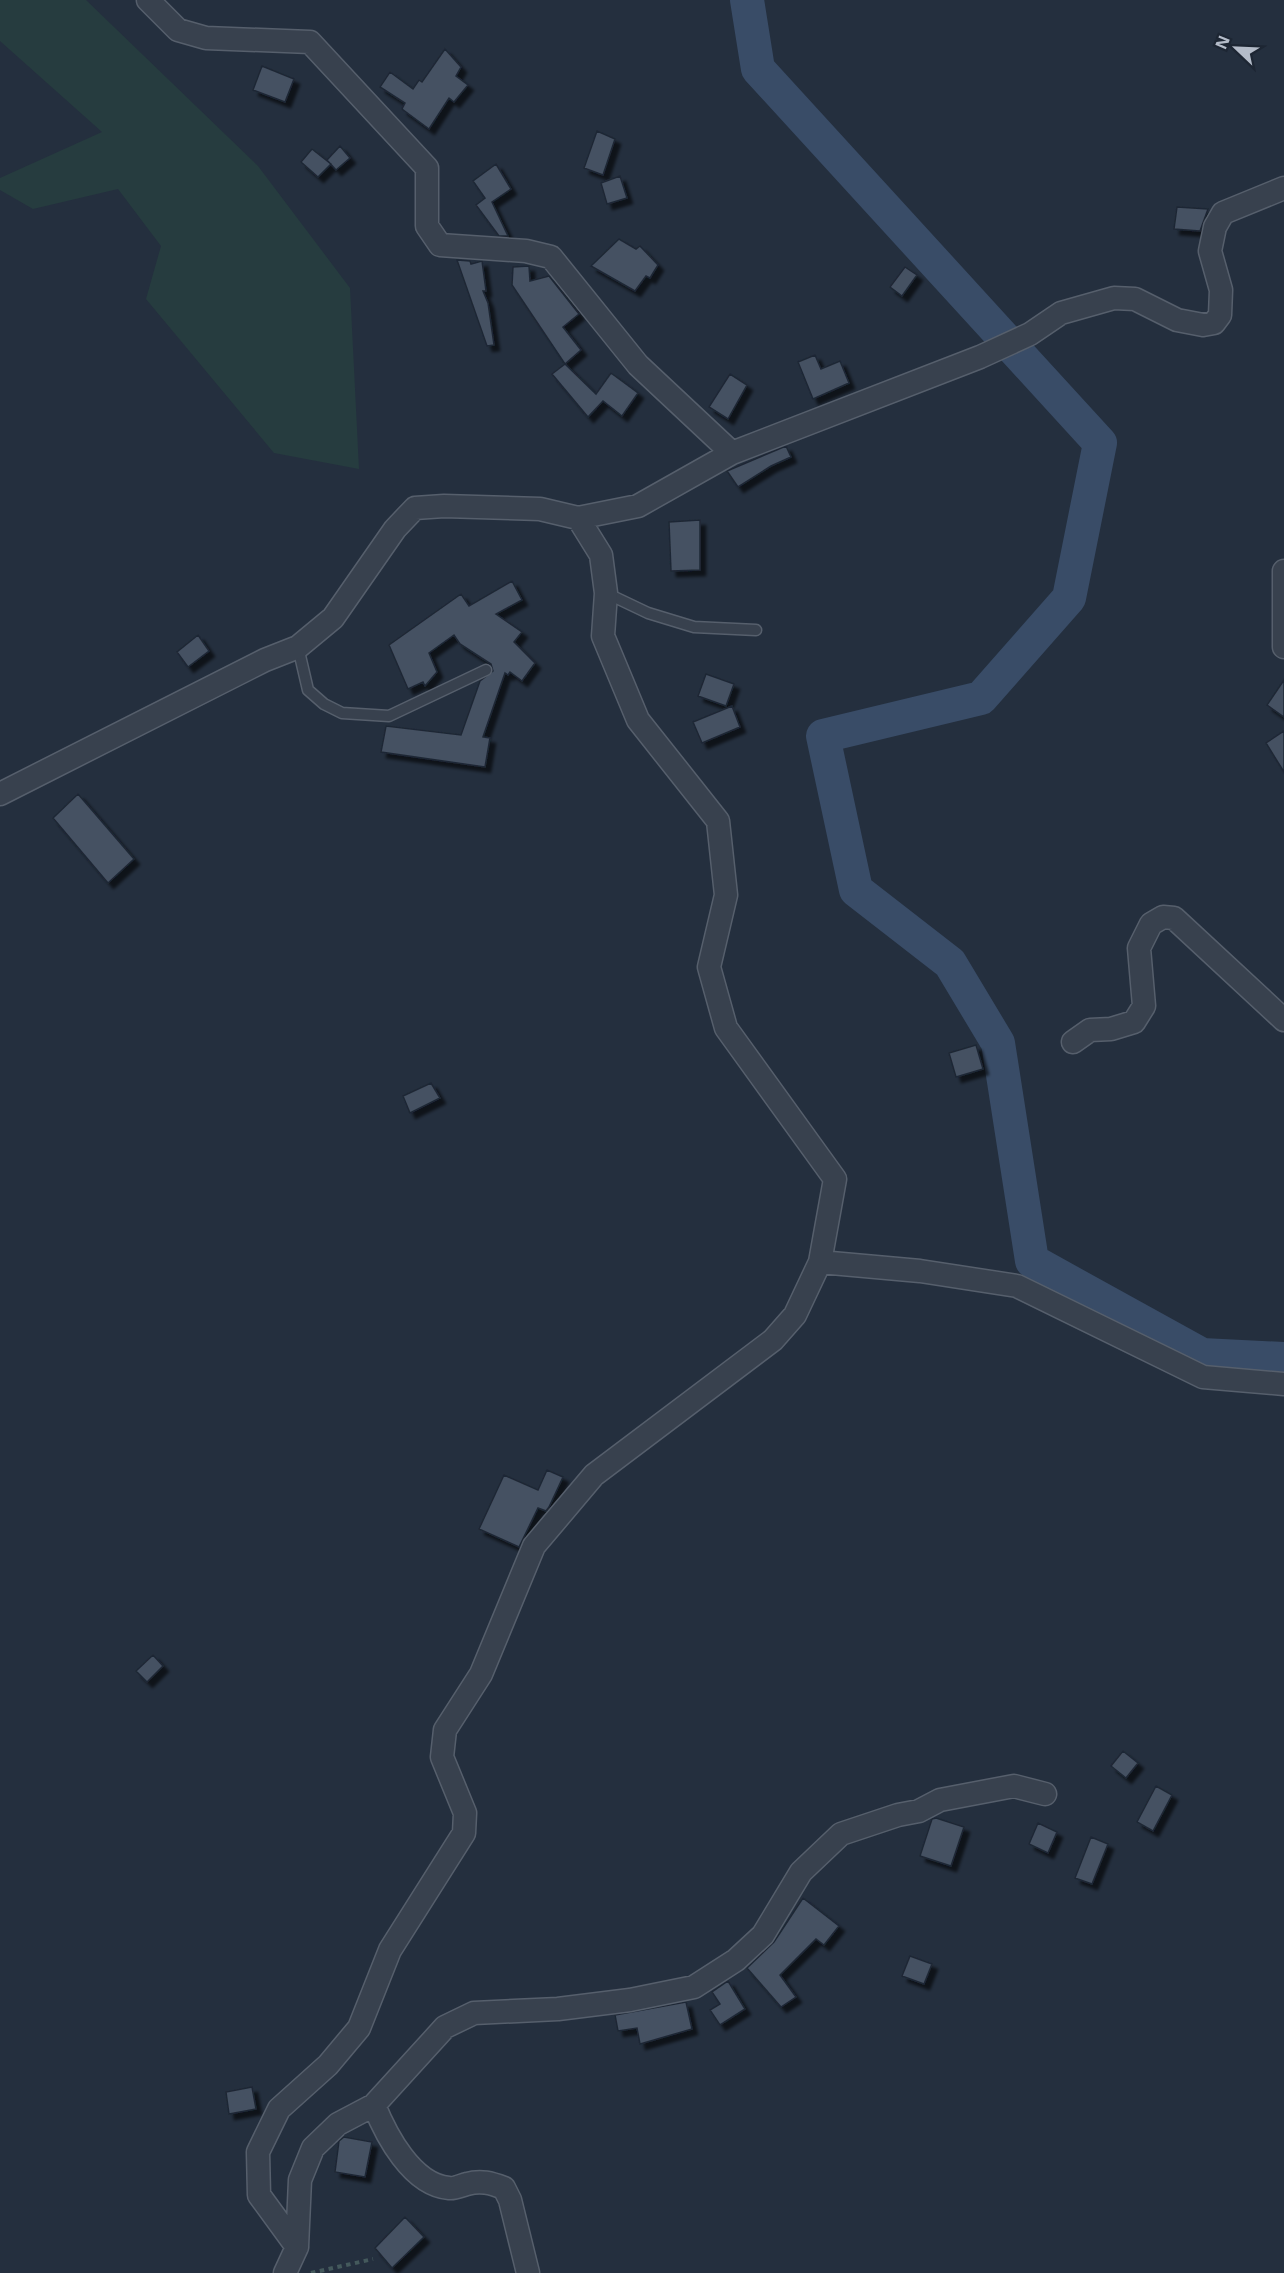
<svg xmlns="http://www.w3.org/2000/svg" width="1284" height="2273" font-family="'Noto Sans',sans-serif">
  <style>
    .green { fill: #263c3f }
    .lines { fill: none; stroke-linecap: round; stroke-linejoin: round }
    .river { stroke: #394c67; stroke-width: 34 }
    .building { fill: #455162; stroke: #1f2835; stroke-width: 1.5; filter: url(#shadow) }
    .lane-casing { stroke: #565f6c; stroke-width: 13 }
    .street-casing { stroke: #565f6c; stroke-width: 25 }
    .path { stroke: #44595c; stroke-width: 4; stroke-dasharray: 4.5 4.5; stroke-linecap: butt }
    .lane { stroke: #38414e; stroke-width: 10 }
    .street { stroke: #38414e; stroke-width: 22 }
  </style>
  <defs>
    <filter id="shadow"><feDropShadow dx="5.5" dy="5.5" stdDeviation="1.5" flood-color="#0009"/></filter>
  </defs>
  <rect width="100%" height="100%" fill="#242f3e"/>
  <path class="green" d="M0,0H86L258,166L350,288L359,469L274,453L146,299L161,246L118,189L33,209L0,190V178L102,132L0,41Z"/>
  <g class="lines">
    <path class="river" d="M747,0L758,69L1100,443L1069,598L981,698L823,736L856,890L950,963L998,1043L1032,1261L1202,1355L1284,1359"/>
  </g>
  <path class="building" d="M445,49L461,67L456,76L468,85L454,102L449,98L429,129L402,109L405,103L380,87L390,72L413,89L419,80L422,82Z
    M262,66L294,79L285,102L253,90Z
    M597,131L615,139L603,175L584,168Z
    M340,146L350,158L336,170L327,160Z
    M312,149L331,164L318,177L301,162Z
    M496,164L511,189L492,202L508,236H499L476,205L485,198L473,181Z
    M620,176L627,198L607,204L601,183Z
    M1177,207L1208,209L1200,231L1174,229Z
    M619,239L636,249L640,246L658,265L650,278L646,276L635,291L591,266Z
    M457,260L470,261L471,264L482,261L486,291H483L488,303L494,345L487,346Z
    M529,266L530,281L549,276L579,314L563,327L581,350L565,364L512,285L513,267Z
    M905,267L917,275L902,296L890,287Z
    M815,355L821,369L840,361L849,383L813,399L798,362Z
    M565,364L596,394L611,373L638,393L622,416L603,401L588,417L552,374Z
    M730,374L747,385L728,419L709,407Z
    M786,446L791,457L771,466L738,487L727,471Z
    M700,520V570L671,571L669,522Z
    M512,581L522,600L496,614L522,632L514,642L535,663L522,681L510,672L508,675L505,673L483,737L490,738L485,767L381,752L386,726L461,735L480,681L493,671L491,664L460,644L454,635L429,653L437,672L425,686L423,682L408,689L389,645L461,594L469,606Z
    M198,635L209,651L188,667L177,652Z
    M706,674L734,684L726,706L698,696Z
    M1284,680V717L1267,705Z
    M732,706L740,727L702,743L693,722Z
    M1284,731V772L1266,743Z
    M78,794L134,859L108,883L53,818Z
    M976,1045L983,1069L956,1077L949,1053Z
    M431,1083L440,1098L410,1113L403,1096Z
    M547,1470L563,1477L549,1507L546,1511L538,1508L519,1547L479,1529L504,1475L538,1490Z
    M153,1655L163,1666L147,1682L136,1671Z
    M1123,1751L1138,1763L1126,1778L1111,1766Z
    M1156,1786L1172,1795L1153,1831L1137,1822Z
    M936,1818L964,1827L951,1866L920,1856L932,1819Z
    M1038,1823L1057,1832L1048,1853L1029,1844Z
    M1091,1837L1108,1844L1092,1884L1075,1878Z
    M803,1898L839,1926L824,1945L816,1939L780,1975L796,1997L781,2007L747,1968L774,1942Z
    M910,1956L932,1964L924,1984L902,1976Z
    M728,1981L745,2009L720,2025L710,2010L720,2004L712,1992Z
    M686,2002L692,2029L640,2044L637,2028L618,2031L615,2015Z
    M252,2087L256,2109L229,2114L226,2092Z
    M344,2137L372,2142L365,2177L335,2172L339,2141Z
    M405,2217L424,2237L392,2268L375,2248Z"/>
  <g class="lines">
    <g class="lane-casing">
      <path id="lane" d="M606,593L648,613L694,627L756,630
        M298,647L308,690L324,704L342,713L389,716L486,670"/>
    </g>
    <g class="street-casing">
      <path id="street" d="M148,0L178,30L206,38L310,42L427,168V226L440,245L526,251L551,257L638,365L732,453L980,357L1030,334L1061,313L1114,298L1135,299L1177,320L1203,325L1214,323L1220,315L1221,290L1210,251L1215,227L1223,213L1284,188
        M578,518L601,555L606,593L603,636L638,720L718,821L726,895L709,967L726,1028L835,1179L820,1262L920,1271L1017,1286L1203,1377L1284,1384
        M1284,571V647
        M0,794L265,660L298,647L333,618L395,529L415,508L444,506L540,509L578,518L638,506L732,453
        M1073,1042L1090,1030L1111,1029L1134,1022L1144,1006L1139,948L1151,924L1163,917L1174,918L1284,1020
        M374,2105C386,2135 412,2185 449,2188C455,2189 462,2185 467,2184C481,2180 491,2183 504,2188L510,2200L528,2273
        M297,2247L300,2180L313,2148L338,2124L374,2105L445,2027L474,2013L558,2009L630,2000L694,1987L736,1960L763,1935L801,1872L841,1834L898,1815L919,1811L940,1800L1014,1786L1045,1794
        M285,2273L297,2247L259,2195L258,2152L279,2109L328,2065L359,2028L390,1950L464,1833L465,1813L442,1757L445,1730L481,1674L534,1546L594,1475L773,1340L795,1315L820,1262"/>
    </g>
    <path class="path" d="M311,2273L373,2259"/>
    <use href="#lane" class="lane"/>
    <use href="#street" class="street"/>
  </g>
  <g transform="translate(1236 48) rotate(293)" stroke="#1d2633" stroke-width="4.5" paint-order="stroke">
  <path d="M0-4.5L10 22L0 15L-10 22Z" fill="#b4bcc9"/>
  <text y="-9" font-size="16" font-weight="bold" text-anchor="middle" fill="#b4bcc9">N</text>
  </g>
</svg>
